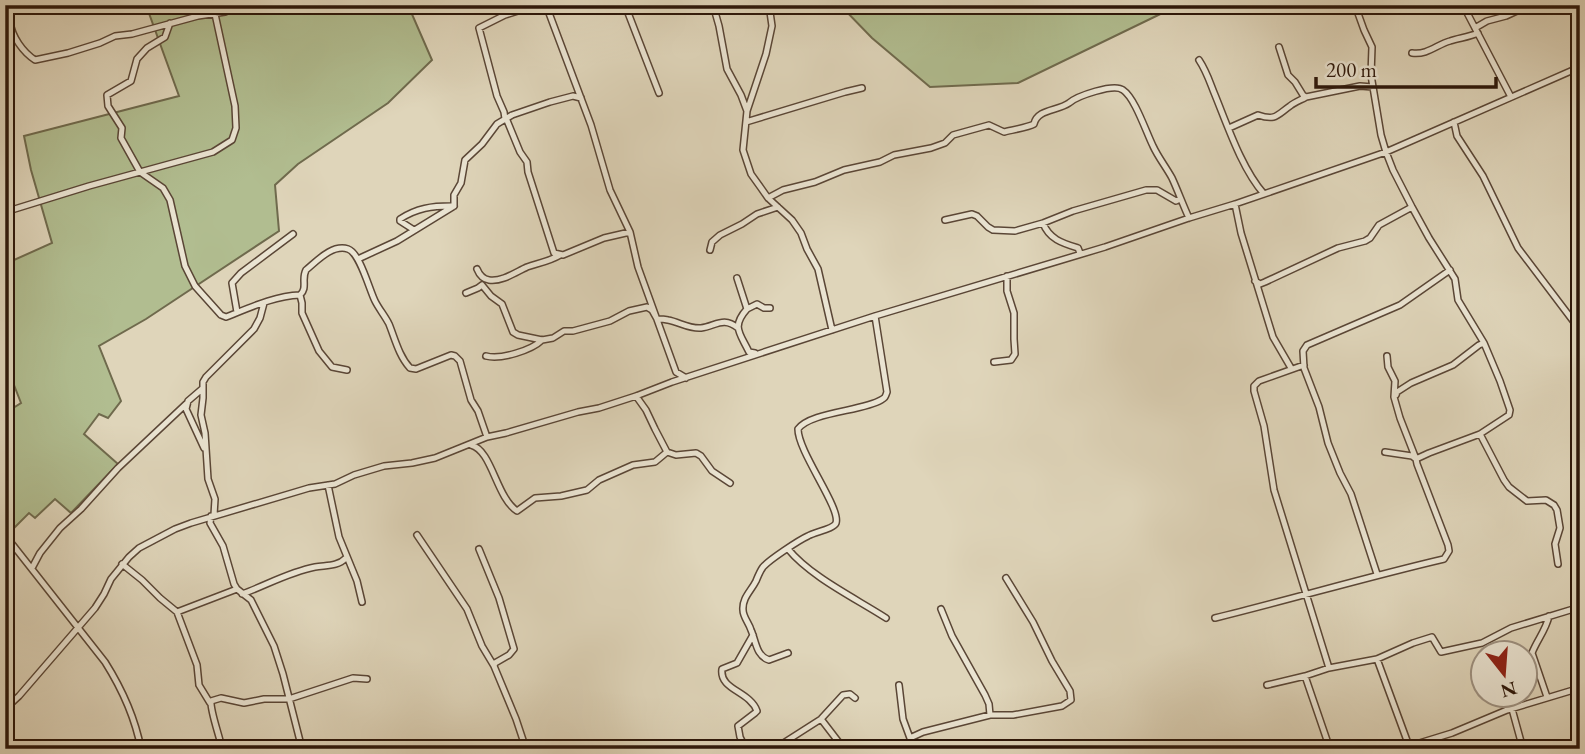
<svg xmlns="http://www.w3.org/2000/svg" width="1585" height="754" font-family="'EB Garamond',serif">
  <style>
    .green { fill: #b1bd90; stroke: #6f6a4d; stroke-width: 2 }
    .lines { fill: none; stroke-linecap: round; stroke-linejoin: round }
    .minor-casing { stroke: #5a4636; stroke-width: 8 }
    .minor { stroke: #eae4d2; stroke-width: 5 }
  </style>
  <rect width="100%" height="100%" fill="#dfd5ba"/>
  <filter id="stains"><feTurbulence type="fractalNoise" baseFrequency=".00286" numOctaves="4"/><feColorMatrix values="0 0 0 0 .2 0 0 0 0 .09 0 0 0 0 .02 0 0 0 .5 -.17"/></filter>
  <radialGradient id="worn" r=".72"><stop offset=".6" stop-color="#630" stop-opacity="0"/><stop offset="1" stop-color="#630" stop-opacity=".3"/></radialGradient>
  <path class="green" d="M146,5H408L432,60L388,103L298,164L275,185L279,231L146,319L99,346L121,401L108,418L99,414L84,434L118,464L71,513L55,499L35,518L29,513L5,537V413L21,403L10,375L5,376V264L52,243L31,170L24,136L179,96Z
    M840,5H1179L1018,83L930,87L872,38Z"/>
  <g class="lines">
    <g class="minor-casing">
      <path id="minor" d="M13,5C12,10 9,17 10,22C12,37 23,52 35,60L68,53L100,43L115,36L132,34L198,16L225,12L243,5
        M546,5L591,125L610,190L630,232L638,267L676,372L686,378
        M625,5L659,93
        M713,5L719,26L727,69L741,95L747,111
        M1463,5L1511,97
        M770,12L772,26L766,54L747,111L743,150L751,174L761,188L768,198L792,220L801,233L807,249L818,269L832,330
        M170,23L165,37L147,48L137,59L131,81L107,95L108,106L122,128L121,138L140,172L163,188L170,200L185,266L195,286L221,315L226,317C249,308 274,296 300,295
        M1475,28L1487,21L1506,16L1530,5
        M1279,47L1288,75L1295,82L1303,95L1306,97L1360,86L1373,87
        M1412,53C1428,55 1436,45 1450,41C1459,38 1469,37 1478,33
        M1199,60C1207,72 1210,83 1215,95C1228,127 1242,169 1264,194
        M506,118L520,152L527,162L528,172L554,253L563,255L604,238L630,232
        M505,119L504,112L497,96L479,28L505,15L537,5
        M746,122L845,92L862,88
        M1454,122L1457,136L1483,176L1518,248L1580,330
        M1229,128L1258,115C1276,121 1277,115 1290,106C1295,102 1301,100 1306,97
        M768,198L783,190L815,182L844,170L880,162L894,155L931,148L945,143L953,135L989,125L1004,132C1012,130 1029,127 1034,124C1037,109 1058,111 1069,103C1077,96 1114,83 1123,90C1135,98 1146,132 1153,146C1158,157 1166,167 1172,178C1178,191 1183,205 1189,218
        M1235,204L1241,233L1273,337L1291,368
        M454,206V195L461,183L465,160L482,144L497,124L512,115L550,102L573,96L581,98
        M5,212L89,186L213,152L232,140L236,128L235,106L215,14
        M945,220L972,214L977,216L988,227L993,230L1015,231L1043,223L1073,211L1146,190H1157L1176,201L1180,199
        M1043,223C1049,239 1062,243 1078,248L1080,253
        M414,230L400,221V219C417,208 432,206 451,206
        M710,250L712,242L720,235L742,224L757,214L778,207
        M358,259L397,241L454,206
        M477,269C479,274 483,279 489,280C502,282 516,272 527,267C539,263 550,261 560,255
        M737,278L747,309C731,327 740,333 749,352L755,353
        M1255,281L1260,284L1265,282L1338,248L1365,241L1370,238L1379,225L1412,207
        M466,293L478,288L482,285L491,296L502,304L513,332L518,335L542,340L553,338L564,331H573L610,321L629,311L647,307L652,310L657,319C661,319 664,319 668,320C679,322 689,329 701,328C716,326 723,316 738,328
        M747,309L757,304L764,308H770
        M237,312L232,283L241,273L293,234
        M486,356C501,360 532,350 542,340
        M1387,356L1388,367L1395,381L1394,397L1400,418L1416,459
        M994,362L1011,360L1015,354L1014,339V313L1007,291V276
        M1304,365L1259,381L1254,386V391L1264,426L1274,490L1329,668
        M347,370L332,367L319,351L302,313V303L300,295C308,288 301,279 306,270C317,261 332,244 348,249C360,253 369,289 375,301C379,309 385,316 389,324C395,339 399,356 410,368L416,369L451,355L455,356L460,361L471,400L478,411L487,437
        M202,389L188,401L186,409L204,448
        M1396,395L1397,392L1411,383L1453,365L1479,345L1484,343
        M636,396L646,410L655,429L667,452L676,455L696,453L701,456L712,471L730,483
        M1480,434L1504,480L1509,487L1527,501L1546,500L1554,505L1557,510L1560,528L1555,544L1558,564
        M471,445C492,450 496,497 517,511L535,498L561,496L587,490L599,480L633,465L655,462L667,452
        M1385,452L1412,456L1416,459
        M328,485L339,537L357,581L362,602
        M214,515L215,499L208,479L205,433L201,415L203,398V382L206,377L254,329L260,318L264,303
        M211,516L210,523L223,546L234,584L237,589L251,600L274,646L283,674L302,749
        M5,535L105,662C122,689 135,717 141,749
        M417,535L467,609L482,646L494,666
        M479,549L499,598L514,649L509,655L495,663L494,666L516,719L526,749
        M788,549C811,577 855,598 886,618
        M122,564L142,580L160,598L177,612L197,665L199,685L210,703
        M32,568L40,553L60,528L81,509L118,468L186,404
        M1377,574L1351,494L1340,473L1328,443L1319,407L1304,368L1303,351L1307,345L1400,305L1450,270
        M242,594C267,585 289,572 315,567C326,565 337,567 346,558
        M941,609L952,636L985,695L989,704L990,715
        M177,612L237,589
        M1215,618C1292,599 1367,577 1444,559L1449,551L1448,545L1417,464L1416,459L1429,453L1480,434L1509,415L1510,410L1500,381L1484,343L1458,300L1455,279L1429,238L1412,207L1393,170L1386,152L1381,135L1371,75L1372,47L1364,30L1355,5
        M788,653L769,660C756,656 756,641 751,630C749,623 743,617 743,610C742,598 751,591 756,581C758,576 760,571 763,567C769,560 799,540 808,536C814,532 834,529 836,523C841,508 798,452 798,429C810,412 863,411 881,400C886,397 885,397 887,392L875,316
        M1377,659L1409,746
        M1305,676L1330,749
        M899,685L903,719L914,749
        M1267,685L1305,676L1329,668L1377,659L1413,643L1432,637L1441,652L1482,643L1511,628L1580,607
        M1547,697L1532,653C1537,640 1546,630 1549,616
        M5,709L19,696L95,608L104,594L111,579L129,557L139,548L175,529L191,523L309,488L335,484L354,475L384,466L412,463L435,458L487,437L506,433L578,412L599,408L636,396L672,382L875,316L1105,247L1189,218L1235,204L1386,152L1580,67
        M1512,709L1523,749
        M821,719L844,749
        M910,738L923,732L990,715H1013L1062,706L1071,700L1070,691L1052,661L1033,622L1006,578
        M222,749C220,737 210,711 211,701L221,698L244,703L264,699H289L353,678L367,679
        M394,749H395
        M746,749L740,737L738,726L755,713L757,711C750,691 719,690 722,669L737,663L753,635
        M774,749L821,719L843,695L850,694L855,698
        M1400,749L1452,733L1507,710L1580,688"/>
    </g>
    <use href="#minor" class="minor"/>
  </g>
  <rect width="1585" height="754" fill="none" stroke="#dfd5ba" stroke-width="28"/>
  <rect x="7" y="7" width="1571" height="740" fill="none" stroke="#2d170a" stroke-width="3.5"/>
  <rect x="14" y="14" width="1557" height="726" fill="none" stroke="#2d170a" stroke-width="2"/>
  <g transform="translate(1504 674) rotate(163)"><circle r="33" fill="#eae4d2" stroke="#9e9282" stroke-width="2"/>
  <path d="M0-5L12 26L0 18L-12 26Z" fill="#8f2418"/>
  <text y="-10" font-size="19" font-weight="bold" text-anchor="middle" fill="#2d170a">N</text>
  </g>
  <path d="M1316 77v10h180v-10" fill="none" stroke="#2d170a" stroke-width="3.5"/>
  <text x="1326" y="77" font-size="21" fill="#2d170a" stroke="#eae4d2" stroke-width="5" paint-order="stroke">200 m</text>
  <rect width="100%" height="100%" filter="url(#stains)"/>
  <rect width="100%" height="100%" fill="url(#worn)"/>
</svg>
